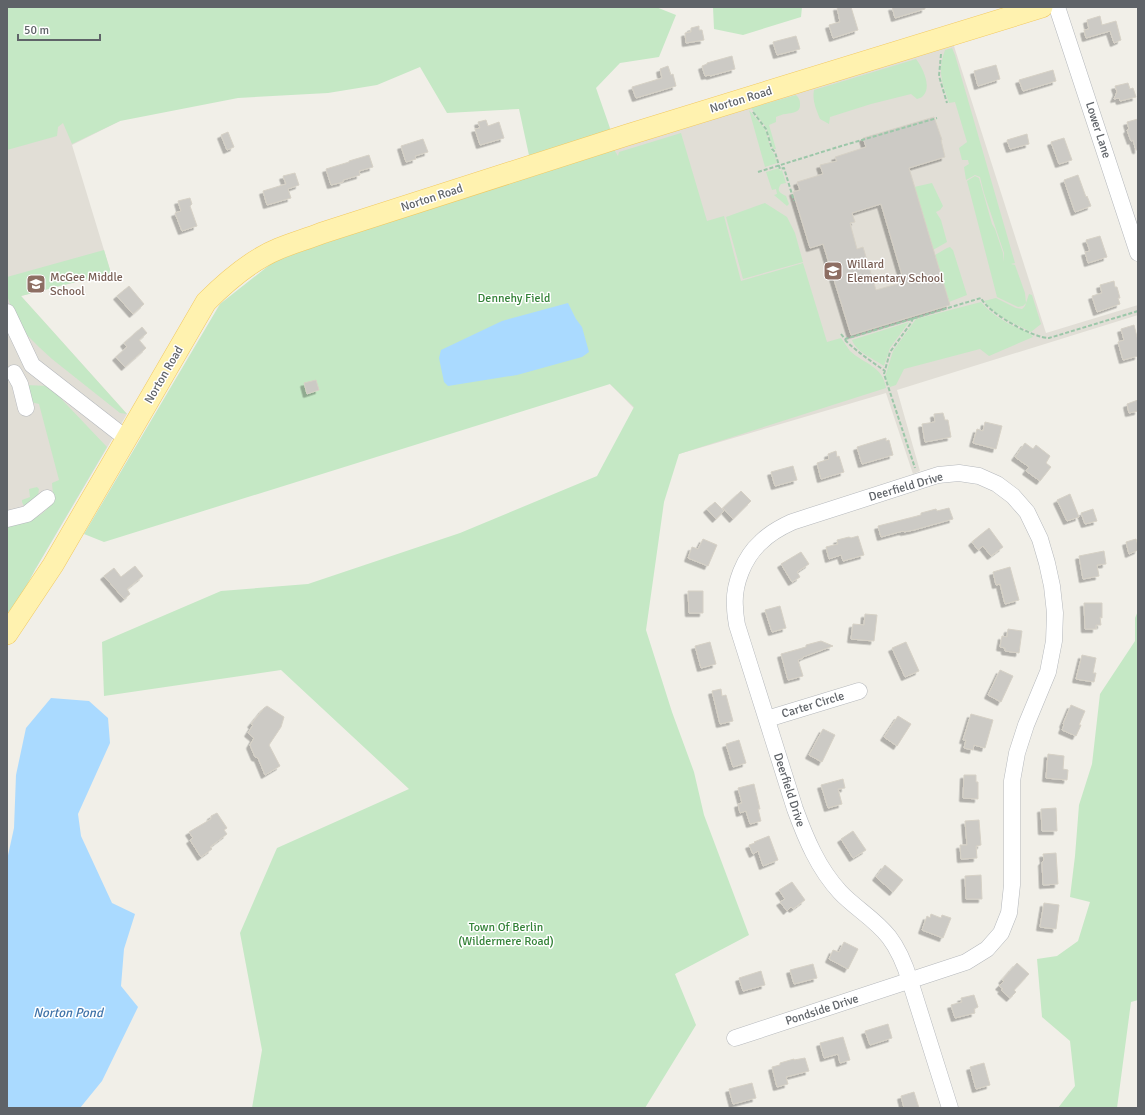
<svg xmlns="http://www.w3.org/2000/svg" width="1145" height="1115" font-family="Signika,sans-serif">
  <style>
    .education { fill: #e1ded6 }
    .green { fill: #c5e8c5 }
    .water { fill: #aadaff }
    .building { fill: #cccac5; stroke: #d6d1c6; fill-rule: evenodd; filter: url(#shadow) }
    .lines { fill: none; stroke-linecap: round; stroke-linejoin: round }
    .minor-casing { stroke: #b5b8bc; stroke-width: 17 }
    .major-casing { stroke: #f2c960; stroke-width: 22 }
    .path { stroke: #9cc7a9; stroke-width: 2; stroke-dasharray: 4 2; stroke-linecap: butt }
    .minor { stroke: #fff; stroke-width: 16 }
    .major { stroke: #fff2af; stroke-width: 21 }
    .labels { text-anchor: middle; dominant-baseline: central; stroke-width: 3; stroke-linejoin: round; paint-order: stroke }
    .street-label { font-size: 12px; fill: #5f6368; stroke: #fff }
    .education-label { font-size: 12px; fill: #785e54; stroke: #fff; text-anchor: start }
    .park-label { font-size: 12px; fill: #348238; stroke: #fff }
    .water-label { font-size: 13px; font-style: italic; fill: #4174aa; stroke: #fff }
  </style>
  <defs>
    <filter id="shadow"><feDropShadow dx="-3.5" dy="3.5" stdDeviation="0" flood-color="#0004"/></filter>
  </defs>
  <rect width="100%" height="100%" fill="#f1efe8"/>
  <path class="education" d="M7,7H79L120,121L72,145L111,273L21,296L49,327L127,414L36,568H7Z
    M953,43L1046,333L1138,305V315L897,390L920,471L913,474L886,393L679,454L610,384L613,148Z"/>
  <path class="green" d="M7,7H656L676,15L659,57L620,63L596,88L611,131L530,160L519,109L447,113L420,67L377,85L328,93L238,98L120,121L72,144L63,123L58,127L57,136L7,150Z
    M713,7H802L801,17L743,35L714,29Z
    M952,48L955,55L1015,263L1011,264L1015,265L1025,293L1026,303L1023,306L1018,307L997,297L967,181L975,176L979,178L992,224L995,229L1003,253V262L1004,253L984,193L980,177L975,175L966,180L964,167L969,164L968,160H962L959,148L967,142L955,102L949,103C942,82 937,72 945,50Z
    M916,59C923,68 932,87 923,96C921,98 919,98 917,99L911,94L871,104L830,117L829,124L820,119C816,109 812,100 814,90Z
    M796,95C799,98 800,100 800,104C801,113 792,113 786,114C782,114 779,116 776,117V122L769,125L776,149H773L766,127L751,108Z
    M749,110L765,129L771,150L774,154L777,163L765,167Z
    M681,133L707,221L724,216L741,281L803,263L827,342L841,338C844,342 847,347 850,351C864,364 883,366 886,388L679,454L664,502L646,630L672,712L694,772L704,815L749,935L675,974L696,1025L645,1108H252L262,1050L240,933L277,848L409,789L281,670L104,696L102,642L221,591L308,584L460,533L597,476L634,407L610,384L104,542L84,534L220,304L277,259L613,148L618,156L619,152Z
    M779,168L780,171L782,170L786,183L781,184C776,191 780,193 786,196L789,204L787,206L774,195L777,194L776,189L772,190L766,172Z
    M932,183L943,206L940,210L936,212L941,220L947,242L933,250L914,187Z
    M765,203L787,217L795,233L803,262L743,279L726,217Z
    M950,247L953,250L967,295L949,302L935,255L947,248Z
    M104,250L111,273L21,296L127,414L120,413L52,359L40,348L26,334L10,304L7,295V277Z
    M1029,294L1032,295L1041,324L1031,332C1015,324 996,316 984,301L996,298L1016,308L1022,309L1025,306Z
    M981,302C989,312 1000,319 1011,325C1019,329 1028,331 1033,337L989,356L980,349L904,369L896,385L890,387L885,377L893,351L916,319Z
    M909,322L890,348L884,366C874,359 856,352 852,340Z
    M26,385L49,386L107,447L36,568L19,600L7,616V525C27,521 48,519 53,495C53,491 52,486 52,483L59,480L39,404L31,402Z
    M37,487L39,489L38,496L26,506H24L22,502V500L30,497L29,489Z
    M1138,611V1000L1131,1002L1117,1108H1058L1075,1086L1070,1041L1042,1017L1037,959L1057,956L1078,941L1090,902L1070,897L1075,856L1079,805L1092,764L1100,694L1135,641V618Z"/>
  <path class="water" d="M568,303L576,319L582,327L589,352L582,357L517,375L448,386L444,382L439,358L441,350L502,321Z
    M51,698L89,701L108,718L110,743L78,814L81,836L112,903L135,914L124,949L121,986L138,1007L102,1081L80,1108H7V860L14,828L16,775L26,728Z"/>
  <path class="building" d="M837,7H851L858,30L833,38L829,25L840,22Z
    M892,7H925V9L895,18Z
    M1100,16L1102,25L1116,21L1121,40L1114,43L1110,31L1086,38L1084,30L1089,29L1087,20Z
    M699,26V30H702L704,40L686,43L685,33L691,32V28Z
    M796,36L800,49L777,55L773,42Z
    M732,56L735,69L710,76L709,75L705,76L702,66L707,64V63Z
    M996,65L1000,79L978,86L974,71Z
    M668,66L671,75L673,74L676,86L636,98L632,87L662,78L660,69Z
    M1053,70L1056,81L1023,91L1019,80Z
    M1128,83L1130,89L1133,88L1136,97L1120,101L1119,98L1114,99L1117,92L1115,86Z
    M934,117L942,140H941L945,157L909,168L950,305L851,335L823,244L810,248L793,192L800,190L797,182L823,174L820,165L837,161L835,157L866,147L863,138ZM881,204L904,282L876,290L863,247L857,249L850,223L855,222L852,213Z
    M1138,119V150H1136L1133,140L1131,141L1127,130L1129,129L1127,122Z
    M486,120L488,126L499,122L504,138L480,145L475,129L480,128L478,122Z
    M228,132L234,147L227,150L221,135Z
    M1027,134L1029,144L1010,149L1007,140Z
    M1064,138L1072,160L1059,164L1051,142Z
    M423,139L428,152L415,156L416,159L406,162L401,146Z
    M369,155L373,167L359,171L360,175L343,180V182L331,185L326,169L349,162V161Z
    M295,173L299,185L288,189L291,198L267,205L263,191L286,184L283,176Z
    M1078,175L1086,197L1087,196L1091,206L1075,212L1064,180Z
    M190,198L192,204L190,206L197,226L182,231L175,213L181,211L178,201Z
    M1100,236L1107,257L1088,263L1085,252L1090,251L1086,240Z
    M1114,281L1115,287H1117L1120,298H1118L1120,304L1097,312L1092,296L1102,293L1100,285Z
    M129,286L144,304L133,314L117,296Z
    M1134,325L1138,341V356L1123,360L1118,342L1124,340L1121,329Z
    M142,327L147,333L139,340L146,348L125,367L116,357L127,347L124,343Z
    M316,380L319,390L307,394L304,383Z
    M1138,400V411L1129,413L1127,404Z
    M943,413L945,420H948L951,437L925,442L922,424L935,422L934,414Z
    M985,422L1002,426L996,449L973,443L977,429L983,431Z
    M886,438V441L889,440L893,455L862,464L857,447Z
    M1025,443L1033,449L1036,445L1050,456L1046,463L1051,467L1040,481L1026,471L1029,467L1015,457Z
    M836,451L837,457L839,456L844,472L821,479L817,463L829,459L828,454Z
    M793,466L797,480L775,486L771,472Z
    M741,491L751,501L733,519L723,508Z
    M1070,494L1079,517L1067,521L1057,500Z
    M715,502L724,511L716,519L707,509Z
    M949,508L953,519L914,530L904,532L903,531L881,537L878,526L921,515V513L936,509L937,511Z
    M1093,509L1097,521L1085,524L1081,513Z
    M989,528L1003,547L991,556L983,546L978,550L972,542L974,541H973Z
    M858,536L864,555L843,561L841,555L829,559L826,547L838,544L837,540L849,537L851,538Z
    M703,539L717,545L708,566L688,558L692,547L698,549Z
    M1136,539L1138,546V550L1129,554L1126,542Z
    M1104,551L1106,564L1097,565L1099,576L1083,579L1079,556Z
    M801,552L809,564L797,572L800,577L792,582L781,564Z
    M135,566L143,576L127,589L130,594L124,599L104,576L114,568L121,577Z
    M1010,567L1019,600L1005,604L1000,584L996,585L993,572Z
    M688,591H703V613H689Z
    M1084,603H1102V618L1100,617L1101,625H1096V629H1085Z
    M780,606L786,628L772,632L765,610Z
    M865,614L877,615L874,641L851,639L853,624L864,625Z
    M1008,629L1022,631L1019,653L1005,651V648L1000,647L1002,636L1007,637Z
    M821,641L833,646L803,657V658L798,660L803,676L788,680L781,654L806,647V645Z
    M710,642L716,664L701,668L695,646Z
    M906,642L919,671L905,677L892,648Z
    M1082,655L1096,658L1093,673H1096L1094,682L1076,679Z
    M1000,670L1013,676L1001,702L988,695Z
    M721,689L722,696L726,695L733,721L720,724L712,691Z
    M1071,705L1085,711L1079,725H1081L1076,736L1062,730L1064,725L1063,724Z
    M267,706L284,717L281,727L269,745L280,766L265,775L258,758L255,757L250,745L254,738L248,733L253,725L251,724L264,708Z
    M971,714L993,720L985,748L974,745L973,750L964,748L966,740H963Z
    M898,716L911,724L897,746L884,737Z
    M823,729L835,735L822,762L809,755Z
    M739,740L746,763L733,767L726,744Z
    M1048,754L1064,756L1063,769L1068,770L1067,780L1046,778Z
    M964,775H976V782H978V799L963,798Z
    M843,779L845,788L838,789L842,804L828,808L821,785Z
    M754,784L760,809H758L761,821L750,824L746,811L740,813L738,804L742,803L738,788Z
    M1056,808L1057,831H1042L1041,809Z
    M217,813L227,828L224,830L227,834L210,847L212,849L201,857L190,840L193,838L189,832L211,819V816Z
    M979,820L981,845L976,846L977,858L961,859L960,845H967L965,821Z
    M853,831L866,850L853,858L841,839Z
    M769,836L778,860L763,866L758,851L753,854L749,845L755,843L754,842Z
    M1056,853L1058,884L1043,885L1042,862L1044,860L1043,854Z
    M885,865L903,880L893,892L876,877Z
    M981,875L982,899H966L965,876Z
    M792,882L805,900L793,909L791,907L787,911L780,902L785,899L779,890Z
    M1044,903L1059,905L1056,929L1040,927Z
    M931,914L941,918L942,915L951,918L943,938L922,930L927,916L930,918Z
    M844,942L858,949L848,969L829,959L833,950L839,952Z
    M1017,963L1029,974L1014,990L1016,992L1010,998L1001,990L1003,989L999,986L1004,981L1002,980Z
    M813,964L817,978L794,984L790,970Z
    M761,971L765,985L743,991L739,978Z
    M974,995L978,1007L974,1009L975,1013L955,1018L951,1005L962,1002L961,998Z
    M888,1024L892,1038L870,1045L865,1031Z
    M843,1037L850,1060L840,1063L838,1054L824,1058L820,1043Z
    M805,1058L809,1071L786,1077L788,1084L777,1087L772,1067L780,1065V1063L794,1059V1060Z
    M984,1063L990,1085L976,1089L970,1067Z
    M752,1083L756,1098L733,1104L729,1089Z
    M914,1092L919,1108H904L901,1096Z"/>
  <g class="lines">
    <g class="minor-casing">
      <path id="minor" d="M1057,7L1138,253
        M7,312L32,365L127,439
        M14,373L20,384L26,408
        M7,519L27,514L47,498
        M767,719L859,691
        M735,1038L966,962L987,949L1001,933L1009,913L1012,885V781L1017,753L1026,725L1048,672L1054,641L1055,613L1052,586L1047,563L1040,539L1027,512L1013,496L997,484L979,476L959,473L938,475L792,522C781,527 770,533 761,542C744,557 733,585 735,607C735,613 736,619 737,625L795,809C806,839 818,868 840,892C855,908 875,919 889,937C899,950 905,965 910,981L950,1108"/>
    </g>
    <g class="major-casing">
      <path id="major" d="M7,634L53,565L206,302C227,281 251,260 278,249C292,243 307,239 322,233L627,135L1042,7"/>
    </g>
    <path class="path" d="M941,54L939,76L947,103
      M753,112L766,129L772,149L775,152L780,169L784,168L794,201
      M758,172L838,147L937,118
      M913,318L911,323L890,352L884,374L915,468
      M841,334L845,339L981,298C988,313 1033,338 1049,338L1138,311
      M845,340C857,352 871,361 885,371"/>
    <use href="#minor" class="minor"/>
    <use href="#major" class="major"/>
  </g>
  <defs>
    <g id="school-square" transform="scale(1)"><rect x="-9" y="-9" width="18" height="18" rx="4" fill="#8d6e63" stroke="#fff"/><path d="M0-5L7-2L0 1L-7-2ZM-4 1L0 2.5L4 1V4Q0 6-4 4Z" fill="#fff"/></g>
  </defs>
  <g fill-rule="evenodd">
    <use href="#school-square" x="833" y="271"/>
    <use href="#school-square" x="36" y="284"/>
  </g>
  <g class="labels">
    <g class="street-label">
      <text transform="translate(741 100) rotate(-17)">Norton Road</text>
      <text transform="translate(1098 130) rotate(72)">Lower Lane</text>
      <text transform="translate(432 198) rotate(-18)">Norton Road</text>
      <text transform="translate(164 375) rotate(-60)">Norton Road</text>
      <text transform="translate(906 487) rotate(-16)">Deerfield Drive</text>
      <text transform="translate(813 705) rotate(-17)">Carter Circle</text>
      <text transform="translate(789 790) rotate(72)">Deerfield Drive</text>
      <text transform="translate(822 1010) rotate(-18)">Pondside Drive</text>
    </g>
    <g class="education-label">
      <text x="847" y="264">Willard<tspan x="847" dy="14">Elementary School</tspan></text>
      <text x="50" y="277">McGee Middle<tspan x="50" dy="14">School</tspan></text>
    </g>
    <g class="park-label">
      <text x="514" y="298">Dennehy Field</text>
      <text x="506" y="927">Town Of Berlin<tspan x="506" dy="14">(Wildermere Road)</tspan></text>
    </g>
    <g class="water-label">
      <text x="68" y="1013">Norton Pond</text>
    </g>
  </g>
  <rect width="1145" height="1115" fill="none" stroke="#5f6368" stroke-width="16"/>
  <path d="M18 34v6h82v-6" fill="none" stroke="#5f6368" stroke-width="2"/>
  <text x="24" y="34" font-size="12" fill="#5f6368" stroke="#ffffff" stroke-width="3" paint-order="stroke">50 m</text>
</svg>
